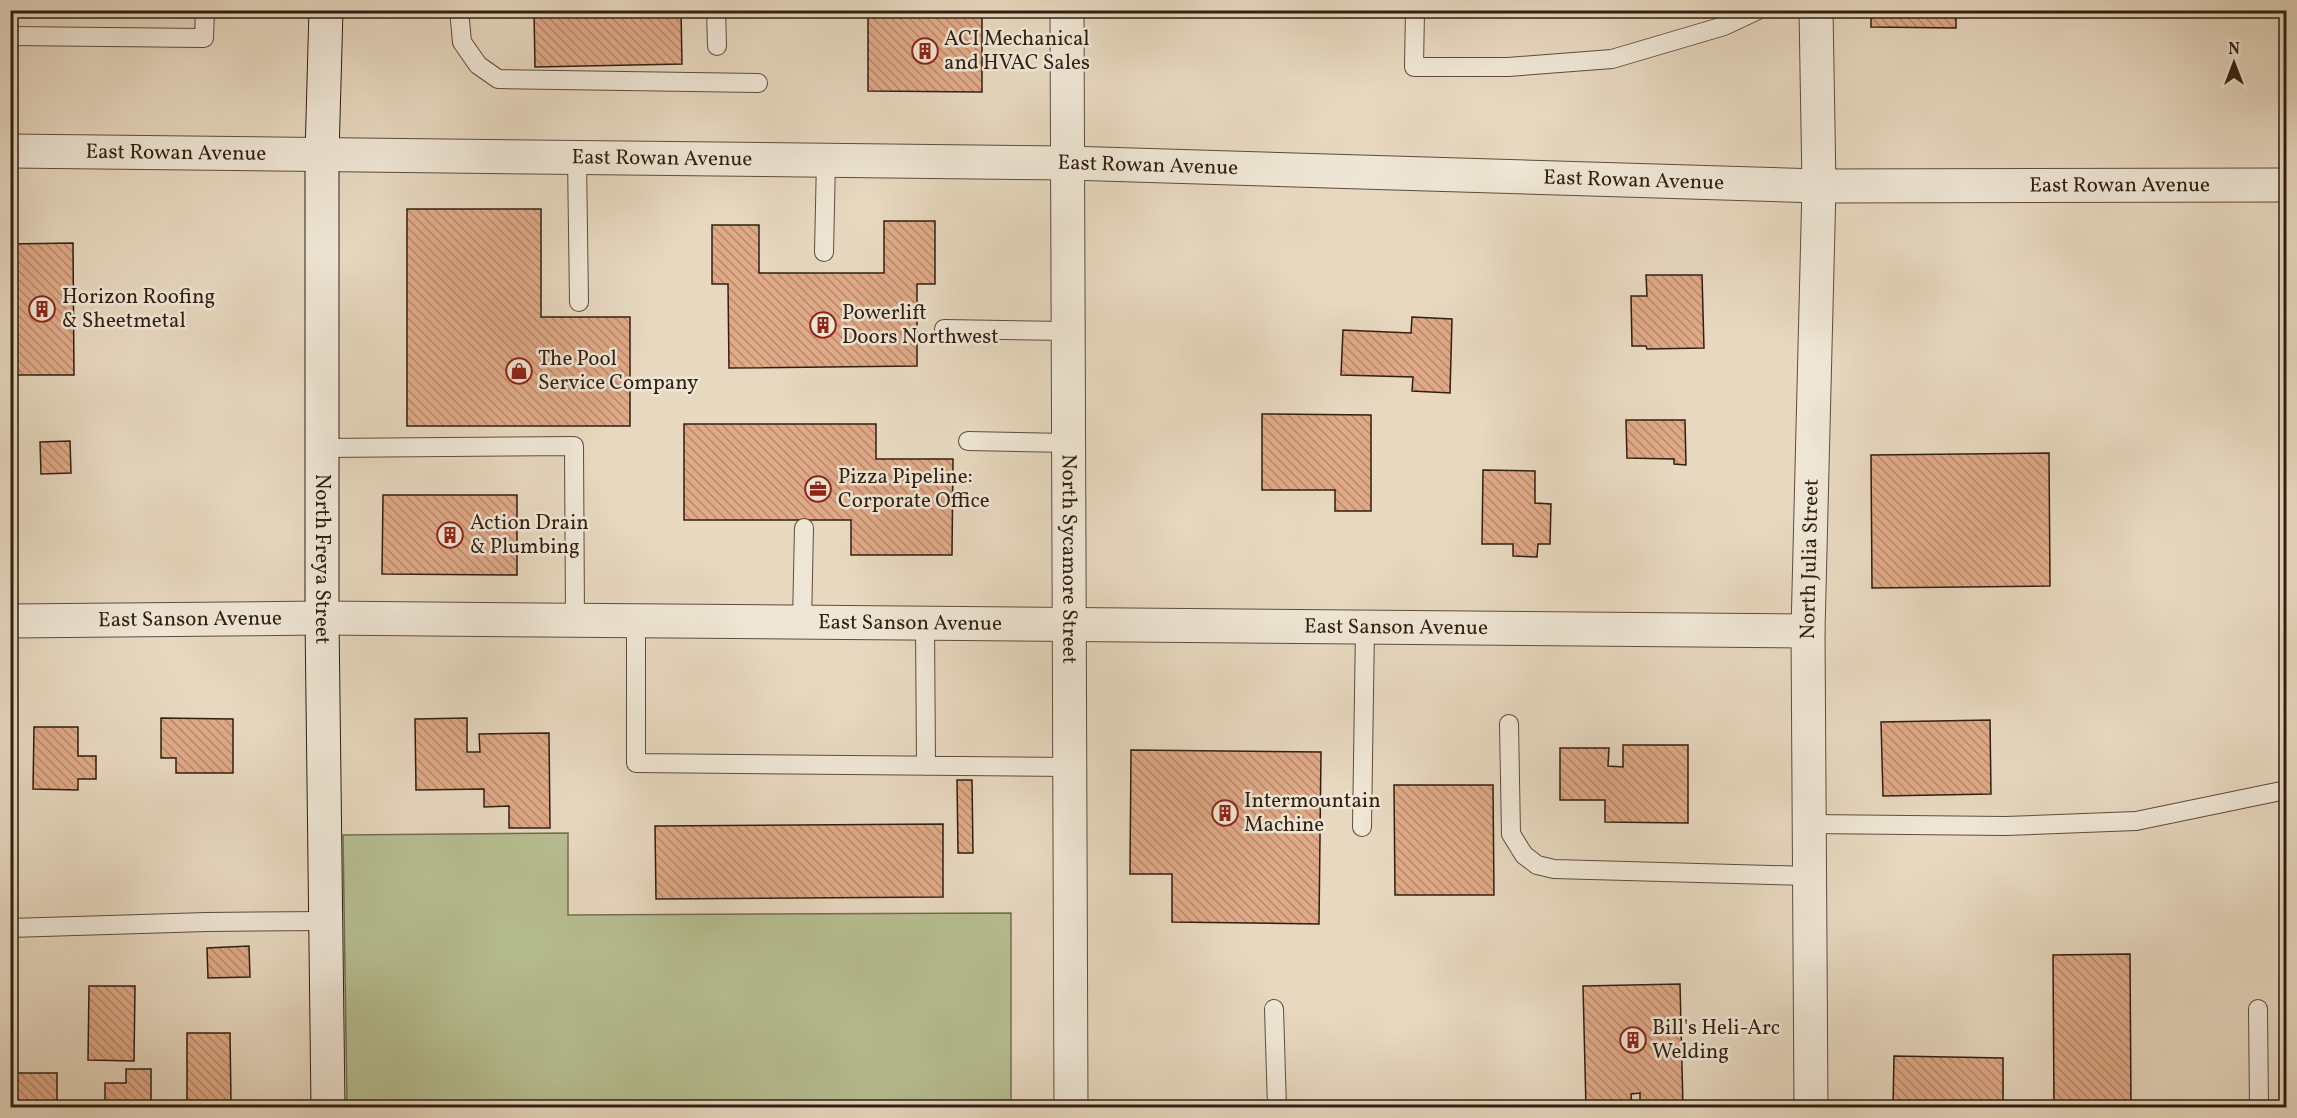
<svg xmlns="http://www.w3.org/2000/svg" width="2297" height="1118" font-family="Vollkorn,serif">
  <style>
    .grass { fill: #b6be91; stroke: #746e51; stroke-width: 1.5 }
    .building { fill: url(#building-back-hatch); stroke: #311f11; stroke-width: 1.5 }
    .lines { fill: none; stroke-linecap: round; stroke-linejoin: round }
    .lane-casing { stroke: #5e4d3c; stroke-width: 20 }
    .street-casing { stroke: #5e4d3c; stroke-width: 35 }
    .secondary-casing { stroke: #311f11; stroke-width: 35 }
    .lane { stroke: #efe6d5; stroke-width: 18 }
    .street { stroke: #efe6d5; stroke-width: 33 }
    .secondary { stroke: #efe6d5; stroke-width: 33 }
    .labels { text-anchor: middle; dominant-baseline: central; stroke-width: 5; stroke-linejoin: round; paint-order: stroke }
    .poi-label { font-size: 21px; fill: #311f11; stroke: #efe6d5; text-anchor: start }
    .street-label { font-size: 21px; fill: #311f11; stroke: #efe6d5 }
  </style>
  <defs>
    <pattern id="building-back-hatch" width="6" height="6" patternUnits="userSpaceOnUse" patternTransform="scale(1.5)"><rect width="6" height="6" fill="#e0a987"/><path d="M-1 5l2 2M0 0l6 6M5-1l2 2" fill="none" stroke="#b6896d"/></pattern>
  </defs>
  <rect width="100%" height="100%" fill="#e7d8bf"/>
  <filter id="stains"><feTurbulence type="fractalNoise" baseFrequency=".00333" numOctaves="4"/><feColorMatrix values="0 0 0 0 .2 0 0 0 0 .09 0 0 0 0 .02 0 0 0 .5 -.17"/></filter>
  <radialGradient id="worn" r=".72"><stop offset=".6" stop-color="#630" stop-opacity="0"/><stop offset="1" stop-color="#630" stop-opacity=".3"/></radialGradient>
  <path class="grass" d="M568,833V915L1011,913V1107H347L343,835Z"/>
  <path class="building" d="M534,10H681L682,64L535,67Z
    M868,10H982V92L868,91Z
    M1871,10H1956V28L1871,27Z
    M407,209H541V317H630V426H407Z
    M884,221H935V284H917V366L729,368L728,284H712V225H759V273H884Z
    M73,243L74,375H10V244Z
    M1646,275H1702L1704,348L1647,349L1646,346H1632L1631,296H1647Z
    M1412,317L1452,319L1450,393L1412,391L1413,377L1341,375L1343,330L1411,333Z
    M1262,414L1371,415V511H1335V490H1262Z
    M1626,420H1685L1686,465L1674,464V459L1627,458Z
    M684,424H876V459H953L952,555H851V520H684Z
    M70,441L71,473L41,474L40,442Z
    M2049,453L2050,586L1872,588L1871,455Z
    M1483,470L1535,471V503L1551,504L1550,544H1538L1537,557L1513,556V544H1482Z
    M383,495H517V575L382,574Z
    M161,718L233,719V773H176V758H161Z
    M467,718V752H480L479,734L549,733L550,828H509V806L484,807V789L416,790L415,719Z
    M1990,720L1991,794L1883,796L1881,722Z
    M34,727H78V756H96V779H78V790L33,789Z
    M1623,745H1688V823L1605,822V800H1560V748H1609L1608,766L1623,767Z
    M1131,750L1321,752L1319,924L1172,922V874H1130Z
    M957,780H972L973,853H958Z
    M1394,785H1493L1494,895H1395Z
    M943,824V897L656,899L655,826Z
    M249,946L250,977L208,978L207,948Z
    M2130,954L2131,1108H2054L2053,955Z
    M1680,984L1683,1108H1640V1093L1631,1094L1632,1108H1586L1583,986Z
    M89,986H135L134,1061L88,1060Z
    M187,1033H230L231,1102H234V1108H187Z
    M1894,1056L2003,1058V1108H1893Z
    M126,1069H151V1108H105V1083H126Z
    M13,1073H57V1108H13Z"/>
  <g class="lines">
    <g class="lane-casing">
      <path id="lane" d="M459,10L462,42L478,65L498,79L758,83
        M716,10L717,46
        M1415,10L1414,67H1508L1612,59L1724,26L1758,10
        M10,36L204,38L205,10
        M577,158L579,302
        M824,252L826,160
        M944,329L1068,331
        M968,441L1068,443
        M322,448L574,446L575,620
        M636,621V763L1069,767
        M802,622L804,528
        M925,623L926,766
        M1509,724L1511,834L1524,855L1537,865L1554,869L1810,876
        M1810,824L2005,826L2136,821L2286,790
        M1362,827L1365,627
        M10,928L207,922L326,921
        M1274,1009L1277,1108
        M2258,1009L2259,1108"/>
    </g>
    <g class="street-casing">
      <g id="street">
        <path id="s1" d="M1067,10L1071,1108"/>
        <path id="s2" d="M10,151L1068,163L1819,186L2286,185"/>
        <path id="s3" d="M10,621L322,618L1808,631"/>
        <path id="s4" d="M1811,1108L1808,631L1819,186L1816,10"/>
      </g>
    </g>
    <g class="secondary-casing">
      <g id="secondary">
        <path id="s5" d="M326,10L322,155V618L328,1108"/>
      </g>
    </g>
    <use href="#lane" class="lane"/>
    <use href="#street" class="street"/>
    <use href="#secondary" class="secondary"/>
  </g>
  <defs>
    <g id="building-ring" transform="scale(1.35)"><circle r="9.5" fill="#efe6d5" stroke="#8f2418" stroke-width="1.5"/><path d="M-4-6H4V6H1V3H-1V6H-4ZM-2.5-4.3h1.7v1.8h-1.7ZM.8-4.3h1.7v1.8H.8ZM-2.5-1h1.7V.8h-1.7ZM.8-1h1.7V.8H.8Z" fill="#8f2418"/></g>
    <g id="shop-ring" transform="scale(1.35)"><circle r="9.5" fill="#efe6d5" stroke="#8f2418" stroke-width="1.5"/><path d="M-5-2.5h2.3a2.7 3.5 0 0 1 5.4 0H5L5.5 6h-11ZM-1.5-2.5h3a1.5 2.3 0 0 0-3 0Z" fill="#8f2418"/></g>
    <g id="office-ring" transform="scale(1.35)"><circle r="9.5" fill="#efe6d5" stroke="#8f2418" stroke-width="1.5"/><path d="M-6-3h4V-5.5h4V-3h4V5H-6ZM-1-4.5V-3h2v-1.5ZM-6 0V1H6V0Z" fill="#8f2418"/></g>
  </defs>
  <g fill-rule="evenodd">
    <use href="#building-ring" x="925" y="51"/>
    <use href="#building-ring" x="42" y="309"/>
    <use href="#building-ring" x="823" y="325"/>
    <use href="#shop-ring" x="519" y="371"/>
    <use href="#office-ring" x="818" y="489"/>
    <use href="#building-ring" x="450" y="535"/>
    <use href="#building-ring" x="1225" y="813"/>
    <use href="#building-ring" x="1633" y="1040"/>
  </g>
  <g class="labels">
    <g class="poi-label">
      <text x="944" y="39">ACI Mechanical<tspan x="944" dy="24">and HVAC Sales</tspan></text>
      <text x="62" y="297">Horizon Roofing<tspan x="62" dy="24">&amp; Sheetmetal</tspan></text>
      <text x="842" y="313">Powerlift<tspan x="842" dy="24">Doors Northwest</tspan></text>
      <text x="538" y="359">The Pool<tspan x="538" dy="24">Service Company</tspan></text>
      <text x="838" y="477">Pizza Pipeline:<tspan x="838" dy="24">Corporate Office</tspan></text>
      <text x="470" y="523">Action Drain<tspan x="470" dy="24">&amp; Plumbing</tspan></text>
      <text x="1244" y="801">Intermountain<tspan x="1244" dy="24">Machine</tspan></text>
      <text x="1652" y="1028">Bill's Heli-Arc<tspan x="1652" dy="24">Welding</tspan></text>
    </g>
    <g class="street-label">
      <text stroke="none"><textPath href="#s2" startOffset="166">East Rowan Avenue</textPath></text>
      <text stroke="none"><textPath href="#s2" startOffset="652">East Rowan Avenue</textPath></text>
      <text stroke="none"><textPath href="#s2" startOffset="1138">East Rowan Avenue</textPath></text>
      <text stroke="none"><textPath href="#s2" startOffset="1624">East Rowan Avenue</textPath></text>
      <text stroke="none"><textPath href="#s2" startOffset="2110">East Rowan Avenue</textPath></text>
      <text stroke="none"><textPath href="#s5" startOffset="549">North Freya Street</textPath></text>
      <text stroke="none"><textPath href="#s1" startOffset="549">North Sycamore Street</textPath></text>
      <text stroke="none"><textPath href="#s4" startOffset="549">North Julia Street</textPath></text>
      <text stroke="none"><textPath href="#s3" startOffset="180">East Sanson Avenue</textPath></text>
      <text stroke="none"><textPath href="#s3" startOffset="900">East Sanson Avenue</textPath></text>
      <text stroke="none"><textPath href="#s3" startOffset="1386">East Sanson Avenue</textPath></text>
    </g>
  </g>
  <rect width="2297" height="1118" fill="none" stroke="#e7d8bf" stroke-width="36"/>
  <rect x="12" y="12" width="2273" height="1094" fill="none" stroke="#311f11" stroke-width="3"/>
  <rect x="18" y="18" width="2261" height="1082" fill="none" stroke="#311f11" stroke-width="1.5"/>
  <g transform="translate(2234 63)" stroke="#efe6d5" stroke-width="4.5" paint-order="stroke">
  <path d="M0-4.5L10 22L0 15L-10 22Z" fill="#311f11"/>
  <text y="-9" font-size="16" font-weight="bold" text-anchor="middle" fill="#311f11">N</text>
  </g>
  <rect width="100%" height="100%" filter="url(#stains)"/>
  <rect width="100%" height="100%" fill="url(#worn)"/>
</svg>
